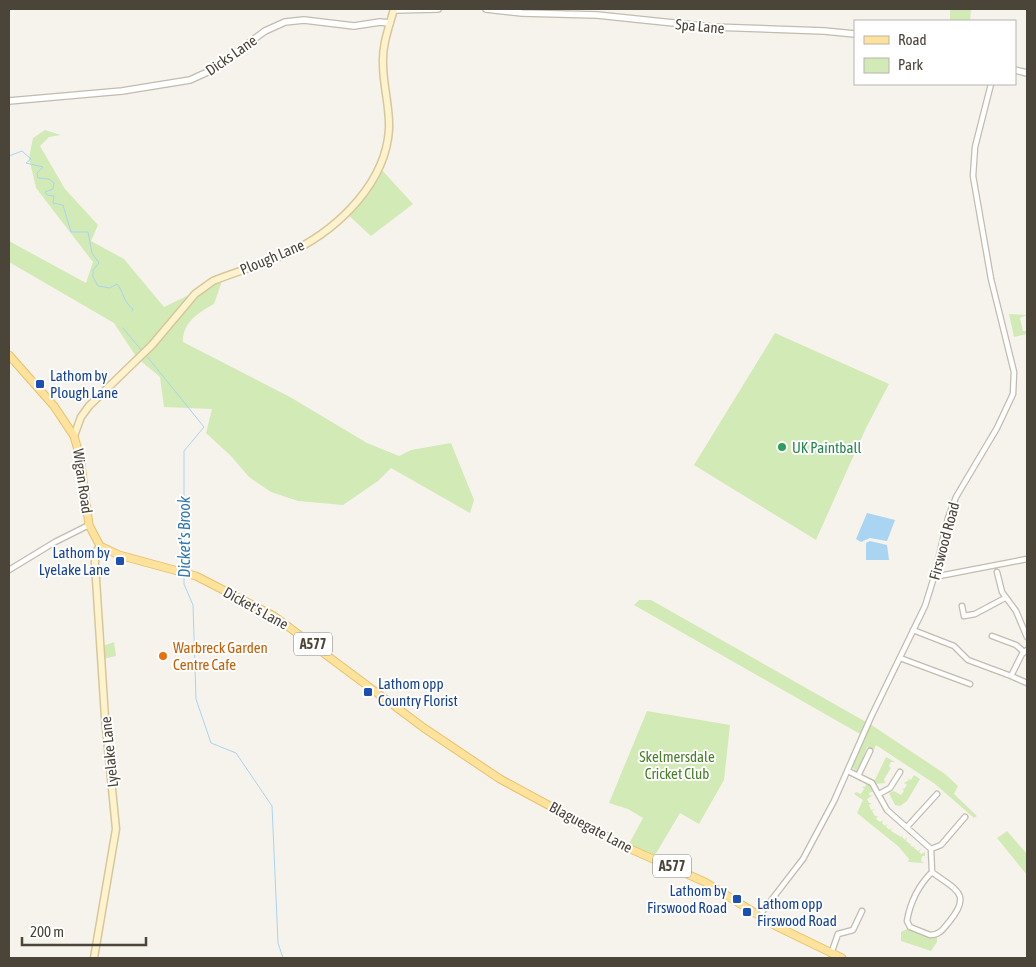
<svg xmlns="http://www.w3.org/2000/svg" width="1036" height="967" font-family="'Asap Condensed',sans-serif">
  <style>
    .green { fill: #d2eab5 }
    .water { fill: #a9d4f2 }
    .lines { fill: none; stroke-linecap: round; stroke-linejoin: round }
    .stream { stroke: #a9d4f2; stroke-width: 1 }
    .minor-casing { stroke: #c2bbae; stroke-width: 7 }
    .tertiary-casing { stroke: #c2bbae; stroke-width: 8 }
    .secondary-casing { stroke: #d6c79b; stroke-width: 9 }
    .primary-casing { stroke: #e6c16a; stroke-width: 9 }
    .minor { stroke: #fff; stroke-width: 4.5 }
    .tertiary { stroke: #fff; stroke-width: 5.5 }
    .secondary { stroke: #fff3cd; stroke-width: 6 }
    .primary { stroke: #ffe39c; stroke-width: 7 }
    .transit-dot { fill: #1a4fb4; stroke: #fff; stroke-width: 2 }
    .leisure-dot { fill: #2e9e5b; stroke: #fff; stroke-width: 2 }
    .food-dot { fill: #e8710a; stroke: #fff; stroke-width: 2 }
    .labels { text-anchor: middle; dominant-baseline: central; stroke-width: 4; stroke-linejoin: round; paint-order: stroke }
    .shield { fill: #fff; stroke: #817c74; stroke-width: 1 }
    .shield-label { font-size: 14px; font-weight: bold; fill: #4b4439 }
    .street-label { font-size: 15px; fill: #4b4439; stroke: #fff }
    .transit-label { font-size: 15px; fill: #164399; stroke: #fff; text-anchor: start }
    .leisure-label { font-size: 15px; fill: #27864d; stroke: #fff; text-anchor: start }
    .food-label { font-size: 15px; fill: #c56008; stroke: #fff; text-anchor: start }
    .park-label { font-size: 15px; fill: #4a7f2a; stroke: #fff }
    .water-label { font-size: 16px; font-style: italic; fill: #2e7ab2; stroke: #fff }
  </style>
  <rect width="100%" height="100%" fill="#f6f3ec"/>
  <path class="green" d="M950,9H971L970,21H950Z
    M45,130L61,135L49,137L40,146L65,189L98,225L91,241L124,259L164,307L220,280L221,284L214,304C199,312 182,323 183,342L290,397L367,443L399,456L411,450L451,443L474,500L470,513L391,468L378,481L343,505L298,501L271,492L249,477L231,456L206,433L212,409L164,407L160,377L137,358L114,323L9,262V241L86,283L93,262L36,188L29,158L33,138Z
    M380,168L413,204L371,236L347,214Z
    M1009,314L1027,315L1020,318L1023,331H1027V334L1014,337Z
    M775,333L889,384L866,428L816,540L694,465Z
    M639,600H651L866,722L860,734L634,605Z
    M114,642L116,656L103,659V646Z
    M647,711L730,725L724,780L699,824L680,813L655,855L629,844L643,818L628,809L609,803Z
    M870,724L945,774L958,786L954,794L977,816L974,818L935,784L876,745L874,750L867,747L858,773L852,767Z
    M886,757L895,762H891L889,766L891,768L884,779L885,783L876,784L868,777L875,780Z
    M914,775L920,779L907,801L900,806L895,805L889,793L894,791L901,795L904,791L902,788L904,789L907,785L904,783L909,780L907,778L911,780Z
    M858,779L869,784L874,791L869,793L870,796L875,794L867,799L869,803H872L869,805L871,810L875,809L872,811L875,816H878L876,819L880,822L883,820L882,823L885,826L888,824L886,827L890,830L892,827L891,831L901,837L903,835L902,837L905,840L907,837L906,841L910,844L912,843L910,845L913,847L915,846L914,848L918,851L921,849L919,852L921,854L925,852V856H922L921,861L924,863L908,862L909,859L899,847L857,813L863,800L854,794L856,792L861,794L864,789L862,786L865,787L866,784Z
    M1007,831L1027,854V875L997,838Z
    M909,928L937,937V942L931,951L901,941V932Z"/>
  <path class="water" d="M867,513L895,520L887,541L870,538L861,542L856,539Z
    M870,541L887,545L889,560H866V543Z"/>
  <g class="lines">
    <path class="stream" d="M9,143V150
      M9,156L22,151L31,159L26,163L43,167L37,173L38,178L49,179L54,183L53,189L45,192L47,195L54,196L53,203L63,205L71,232H88L92,253L99,263L93,270V277L98,286L110,288L117,284C124,292 123,302 133,309L132,311
      M123,328L142,351
      M145,354L204,427L184,451V569
      M184,576V584L193,605L196,699L211,743L236,753L272,806L278,943L283,958"/>
    <g class="minor-casing">
      <path id="minor" d="M9,570L55,542L89,525
        M997,572L1002,592L1016,611L1027,637
        M934,577L1027,559
        M962,606L964,616L975,614L1005,598
        M913,630L954,646L968,660L1011,676L1022,654L1027,650
        M992,636L1016,645L1024,652
        M900,658L970,684
        M1011,676L1027,683
        M848,771L872,783L887,810L931,849
        M858,776L870,751
        M879,794L890,788L900,772
        M907,827L937,794
        M931,849L941,845L965,817
        M931,849L932,872
        M932,872C955,890 973,893 949,922C943,929 940,935 930,935L910,927L907,921C910,903 918,886 932,872Z
        M759,916L803,859L834,801L871,717L925,606L934,577L948,518L956,497L997,428L1013,394L1014,372L991,279L973,176L975,147L991,84
        M831,954L838,934L853,930L862,911"/>
    </g>
    <g class="tertiary-casing">
      <path id="tertiary" d="M486,9L522,13L597,15L712,27L824,31L855,34
        M394,10L438,9
        M1015,70L1027,73
        M9,101L122,91L190,80L212,70L265,31L285,22L304,20L354,26L380,22L390,23"/>
    </g>
    <g class="secondary-casing">
      <path id="secondary" d="M74,436L81,417L89,406L152,345L195,294L213,281C240,270 269,263 295,250C340,227 386,182 389,129C390,107 383,86 383,64C382,45 389,27 394,9
        M94,958L116,829L105,718L95,564V554L100,546"/>
    </g>
    <g class="primary-casing">
      <path id="primary" d="M9,355L54,406L74,436L80,457L89,525L100,546L119,555L196,576L274,616L424,728L500,779L626,847L705,882L776,926L842,958"/>
    </g>
    <use href="#minor" class="minor"/>
    <use href="#tertiary" class="tertiary"/>
    <use href="#secondary" class="secondary"/>
    <use href="#primary" class="primary"/>
  </g>
  <g class="transit-dot">
    <rect x="35" y="379" width="10" height="10" rx="2.5"/>
    <rect x="115" y="556" width="10" height="10" rx="2.5"/>
    <rect x="363" y="687" width="10" height="10" rx="2.5"/>
    <rect x="732" y="894" width="10" height="10" rx="2.5"/>
    <rect x="742" y="907" width="10" height="10" rx="2.5"/>
  </g>
  <circle class="leisure-dot" cx="782" cy="447" r="5"/>
  <circle class="food-dot" cx="163" cy="656" r="5"/>
  <g class="labels">
    <g class="shield">
      <rect x="294" y="632.5" width="38" height="23" rx="4"/>
      <rect x="653" y="854.5" width="38" height="23" rx="4"/>
    </g>
    <g class="shield-label">
      <text x="313" y="644">A577</text>
      <text x="672" y="866">A577</text>
    </g>
    <g class="street-label">
      <text transform="translate(700 26) rotate(5)">Spa Lane</text>
      <text transform="translate(231 55) rotate(-35)">Dicks Lane</text>
      <text transform="translate(272 257) rotate(-23)">Plough Lane</text>
      <text transform="translate(83 481) rotate(82)">Wigan Road</text>
      <text transform="translate(944 541) rotate(-75)">Firswood Road</text>
      <text transform="translate(256 608) rotate(29)">Dicket's Lane</text>
      <text transform="translate(109 752) rotate(-96)">Lyelake Lane</text>
      <text transform="translate(591 827) rotate(28)">Blaguegate Lane</text>
    </g>
    <g class="transit-label">
      <text x="50" y="375">Lathom by<tspan x="50" dy="17">Plough Lane</tspan></text>
      <text x="110" y="552" text-anchor="end">Lathom by<tspan x="110" dy="17">Lyelake Lane</tspan></text>
      <text x="378" y="683">Lathom opp<tspan x="378" dy="17">Country Florist</tspan></text>
      <text x="727" y="890" text-anchor="end">Lathom by<tspan x="727" dy="17">Firswood Road</tspan></text>
      <text x="757" y="903">Lathom opp<tspan x="757" dy="17">Firswood Road</tspan></text>
    </g>
    <g class="leisure-label">
      <text x="792" y="447">UK Paintball</text>
    </g>
    <g class="food-label">
      <text x="173" y="647">Warbreck Garden<tspan x="173" dy="17">Centre Cafe</tspan></text>
    </g>
    <g class="park-label">
      <text x="677" y="756">Skelmersdale<tspan x="677" dy="17">Cricket Club</tspan></text>
    </g>
    <g class="water-label">
      <text transform="translate(184 537) rotate(-90)">Dicket's Brook</text>
    </g>
  </g>
  <rect width="1036" height="967" fill="none" stroke="#4b4439" stroke-width="20"/>
  <rect x="854" y="20" width="162" height="65" fill="#ffffff" stroke="#b7b4b0"/>
  <rect x="864" y="36" width="25" height="8" fill="#ffe39c" stroke="#b7b4b0"/>
  <text x="898" y="45" font-size="15" fill="#4b4439">Road</text>
  <rect x="864" y="58" width="25" height="15" fill="#d2eab5" stroke="#b7b4b0"/>
  <text x="898" y="70" font-size="15" fill="#4b4439">Park</text>
  <path d="M22 937v8h124v-8" fill="none" stroke="#4b4439" stroke-width="2.5"/>
  <text x="30" y="937" font-size="15" fill="#4b4439" stroke="#ffffff" stroke-width="4" paint-order="stroke">200 m</text>
</svg>
